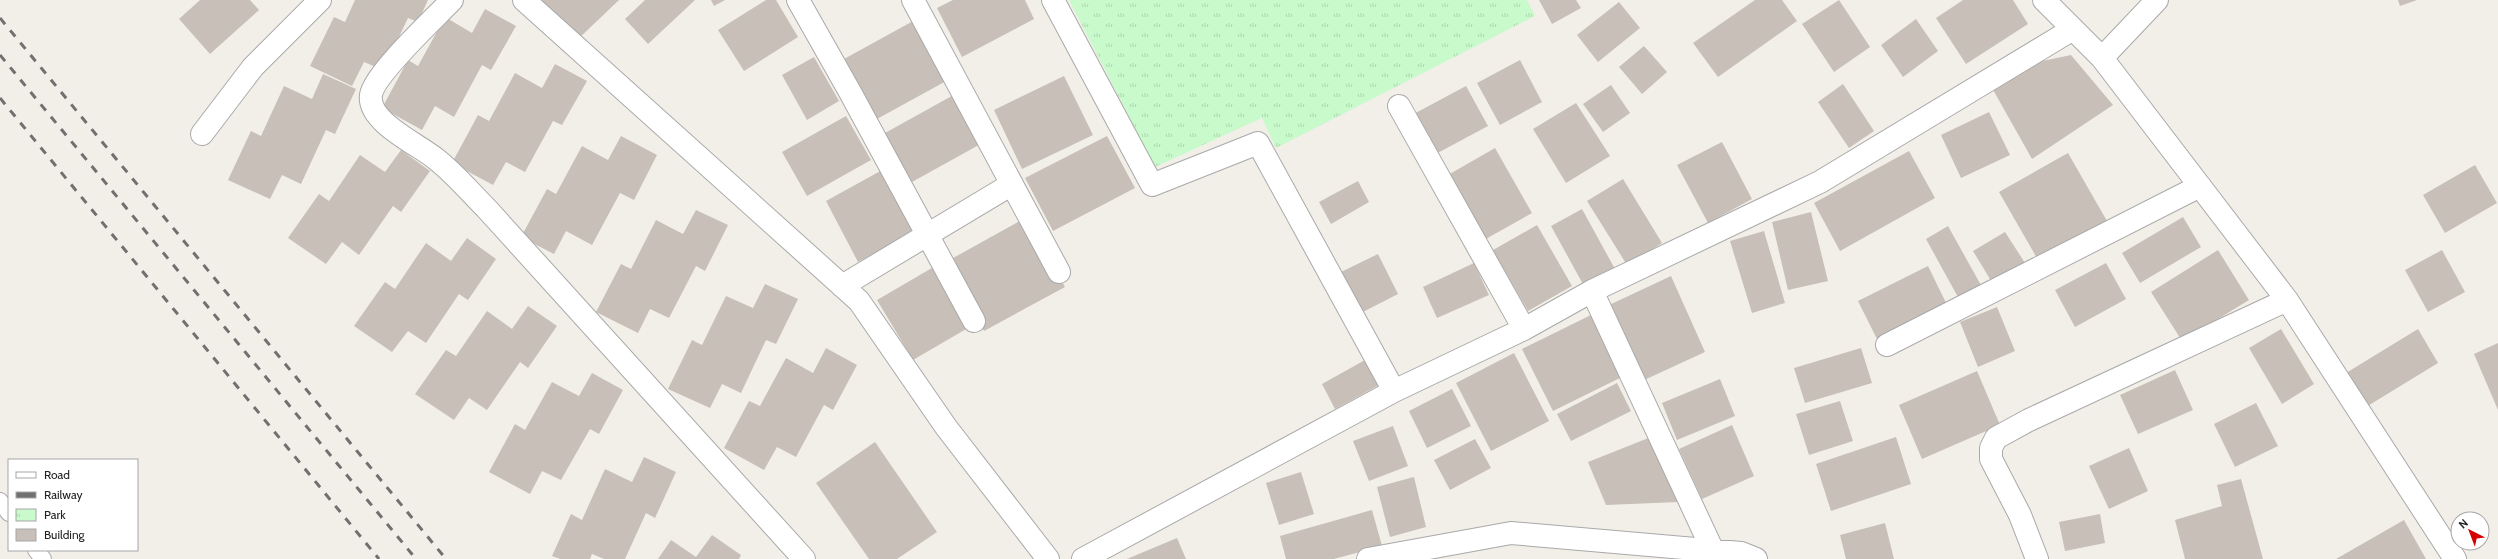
<svg xmlns="http://www.w3.org/2000/svg" width="2498" height="559" font-family="Cabin,sans-serif">
  <style>
    .park { fill: url(#park-tufts) }
    .building { fill: #c7bfb8 }
    .lines { fill: none; stroke-linecap: round; stroke-linejoin: round }
    .lane-casing { stroke: #a9a9a9; stroke-width: 18 }
    .street-casing { stroke: #a9a9a9; stroke-width: 24 }
    .lane { stroke: #fff; stroke-width: 16 }
    .street { stroke: #fff; stroke-width: 22 }
    .rail { stroke: #707070; stroke-width: 3; stroke-dasharray: 8 8; stroke-linecap: butt }
  </style>
  <defs>
    <pattern id="park-tufts" width="24" height="20" patternUnits="userSpaceOnUse"><rect width="24" height="20" fill="#c8facc"/><path d="M3 7l-1-3M5 7V3M7 7l1-3M15 17l-1-3M17 17v-4M19 17l1-3" fill="none" stroke="#acd6af"/></pattern>
  </defs>
  <rect width="100%" height="100%" fill="#f2efe9"/>
  <path class="park" d="M1069,0H1527L1535,16L1276,148L1262,118L1155,167Z"/>
  <path class="building" d="M200,0H250L259,10L210,54L179,19Z
    M355,0H428L418,22L408,18L383,70L364,62L352,86L310,66L334,17L345,22Z
    M543,0H619L576,41L540,3Z
    M645,0H695L648,44L625,19Z
    M711,0H725L714,6Z
    M766,0H776L798,37L744,71L718,30Z
    M953,0H1025L1034,19L962,57L937,8Z
    M1539,0H1576L1581,8L1552,24Z
    M1755,0H1782L1797,21L1718,77L1693,43Z
    M1839,0L1870,47L1834,72L1802,24Z
    M1963,0H2013L2028,24L1966,64L1936,18Z
    M2398,0H2417L2400,6Z
    M1619,2L1640,28L1598,62L1577,35Z
    M485,9L516,26L491,70L482,65L454,117L435,106L422,130L382,108L408,60L418,66L445,17L472,33Z
    M1916,19L1938,51L1903,77L1881,45Z
    M915,20L948,80L877,119L844,59Z
    M1644,46L1667,72L1642,94L1619,67Z
    M2071,55L2113,105L2032,159L1992,88L2033,63Z
    M814,57L839,101L807,120L782,75Z
    M1520,60L1542,102L1500,125L1477,83Z
    M555,64L587,81L562,125L553,121L525,172L506,162L493,185L452,163L478,115L489,121L515,73L542,88Z
    M323,74L356,89L335,134L326,130L301,184L282,175L270,199L228,180L251,131L261,136L284,86L312,99Z
    M1064,76L1093,135L1022,169L994,110Z
    M1843,84L1874,131L1849,148L1818,102Z
    M1611,85L1630,113L1603,132L1583,104Z
    M1466,86L1488,126L1432,156L1410,116Z
    M959,92L986,141L912,182L885,133Z
    M1576,103L1610,156L1566,183L1533,129Z
    M1989,112L2010,155L1961,178L1941,135Z
    M846,116L871,160L807,196L782,152Z
    M621,136L657,155L634,200L620,193L592,245L566,231L554,254L521,237L547,189L556,194L582,146L608,160Z
    M1107,136L1135,188L1053,231L1025,178Z
    M1722,142L1752,199L1708,223L1677,165Z
    M1495,148L1532,213L1484,240L1448,175Z
    M401,150L430,171L401,212L393,206L359,255L342,242L326,264L288,238L319,194L329,201L360,155L385,172Z
    M1909,151L1935,198L1840,251L1814,203Z
    M2068,153L2107,221L2038,260L1999,192Z
    M2475,165L2497,203L2445,233L2423,195Z
    M884,169L917,230L858,262L826,201Z
    M1623,179L1662,243L1627,265L1587,201Z
    M1358,181L1369,202L1331,224L1319,202Z
    M1582,209L1615,269L1584,286L1551,226Z
    M696,210L728,225L705,271L696,266L669,318L650,309L638,333L596,312L621,264L631,269L656,220L683,234Z
    M1811,212L1828,281L1788,290L1772,222Z
    M1027,217L1065,287L984,331L946,262Z
    M2183,217L2201,247L2140,283L2122,253Z
    M1537,225L1572,286L1528,311L1493,250Z
    M1948,226L1982,287L1959,299L1926,239Z
    M1764,231L1785,303L1752,313L1730,241Z
    M2005,232L2025,263L1993,284L1973,251Z
    M467,238L496,259L468,300L459,294L426,343L408,331L392,352L354,326L385,282L395,289L426,243L451,261Z
    M2218,250L2249,300L2182,341L2151,292Z
    M2442,250L2465,292L2428,312L2405,270Z
    M1378,254L1398,294L1357,315L1337,274Z
    M1474,263L1489,295L1437,318L1423,287Z
    M2106,263L2126,299L2075,327L2055,290Z
    M937,265L973,325L913,360L877,300Z
    M1928,266L1948,307L1879,343L1858,301Z
    M1671,276L1705,352L1642,381L1607,306Z
    M765,284L798,299L776,344L766,340L741,393L722,384L710,408L668,389L692,340L702,345L726,296L753,308Z
    M528,306L557,326L528,368L520,362L487,410L469,398L454,420L415,394L446,350L456,356L487,311L512,329Z
    M1997,307L2015,351L1978,367L1960,322Z
    M1593,314L1624,376L1553,411L1522,349Z
    M2281,329L2314,384L2282,404L2249,348Z
    M2418,329L2438,363L2366,407L2346,373Z
    M2498,343V410L2474,354Z
    M826,348L857,365L833,410L824,405L796,457L777,447L764,470L724,448L749,401L760,406L786,358L813,373Z
    M1861,348L1872,383L1805,403L1794,368Z
    M1514,353L1549,421L1491,451L1456,383Z
    M1365,360L1379,385L1335,409L1322,384Z
    M2175,370L2193,410L2138,434L2120,395Z
    M1977,371L2000,425L1922,459L1899,405Z
    M592,373L623,390L599,434L590,429L561,480L542,471L530,494L489,472L515,424L525,430L552,382L579,396Z
    M1720,379L1735,416L1677,440L1662,403Z
    M1617,383L1631,411L1571,441L1557,414Z
    M1452,389L1471,426L1427,448L1409,411Z
    M1840,401L1853,441L1809,455L1796,414Z
    M2256,403L2278,446L2235,467L2214,424Z
    M1732,425L1754,476L1702,499L1679,449Z
    M1393,426L1408,466L1369,481L1353,441Z
    M1651,437L1678,502L1606,505L1588,462Z
    M1896,437L1911,484L1831,511L1816,464Z
    M1475,439L1491,468L1450,490L1434,460Z
    M875,442L937,532L897,559H869L816,483Z
    M2129,448L2148,491L2109,509L2089,466Z
    M644,457L676,472L655,518L646,513L625,559H604L592,554L590,559H560L552,556L571,514L582,520L605,469L632,482Z
    M1301,472L1314,514L1279,525L1266,483Z
    M1414,477L1426,527L1390,537L1377,487Z
    M2241,479L2263,559H2185L2175,520L2222,506L2217,485Z
    M1372,510L1382,546L1334,559H1286L1280,536Z
    M2100,514L2105,543L2065,551L2059,522Z
    M2404,520L2426,559H2336Z
    M1885,523L1894,559H1846L1840,535Z
    M712,535L741,555L739,559H658L671,540L696,557Z
    M1177,538L1186,559H1127Z"/>
  <g class="lines">
    <g class="lane-casing">
      <path id="lane" d="M0,501L9,513
        M36,550L43,559"/>
    </g>
    <g class="street-casing">
      <path id="street" d="M452,0C435,18 374,74 371,95C367,122 418,144 436,159C454,173 470,192 486,208L804,559
        M524,0L859,301L946,427L1048,559
        M798,0L850,92L974,321
        M913,0L1059,272
        M1053,0L1152,185L1258,143L1394,391L1524,329L1592,291L1820,182L2073,29
        M2044,0L2102,58L2287,300L2455,559
        M2102,58L2157,0
        M1399,106L1524,329
        M202,134L253,67L320,0
        M842,286L1012,184
        M1592,291L1713,551
        M1887,345L2200,186
        M1083,559L1394,391
        M1368,559L1511,533L1741,553L1756,559
        M2037,559L2020,515L1991,459V448L1996,438L2029,420L2287,300"/>
    </g>
    <use href="#lane" class="lane"/>
    <use href="#street" class="street"/>
    <path class="rail" d="M0,18L446,559
      M0,55L416,559
      M0,98L379,559"/>
  </g>
  <rect x="8" y="459" width="130" height="92" fill="#ffffff" stroke="#a7a7a7"/>
  <rect x="16" y="472" width="20" height="6" fill="#ffffff" stroke="#a7a7a7"/>
  <text x="44" y="479" font-size="12" fill="#222222">Road</text>
  <rect x="16" y="492" width="20" height="6" fill="#707070" stroke="#a7a7a7"/>
  <text x="44" y="499" font-size="12" fill="#222222">Railway</text>
  <rect x="16" y="509" width="20" height="12" fill="url(#park-tufts)" stroke="#a7a7a7"/>
  <text x="44" y="519" font-size="12" fill="#222222">Park</text>
  <rect x="16" y="529" width="20" height="12" fill="#c7bfb8" stroke="#a7a7a7"/>
  <text x="44" y="539" font-size="12" fill="#222222">Building</text>
  <g transform="translate(2470 531) rotate(318)"><circle r="19" fill="#ffffff" stroke="#a7a7a7"/>
  <path d="M0-3L7 15L0 10L-7 15Z" fill="#d40000"/>
  <text y="-6" font-size="11" font-weight="bold" text-anchor="middle" fill="#222222">N</text>
  </g>
</svg>
